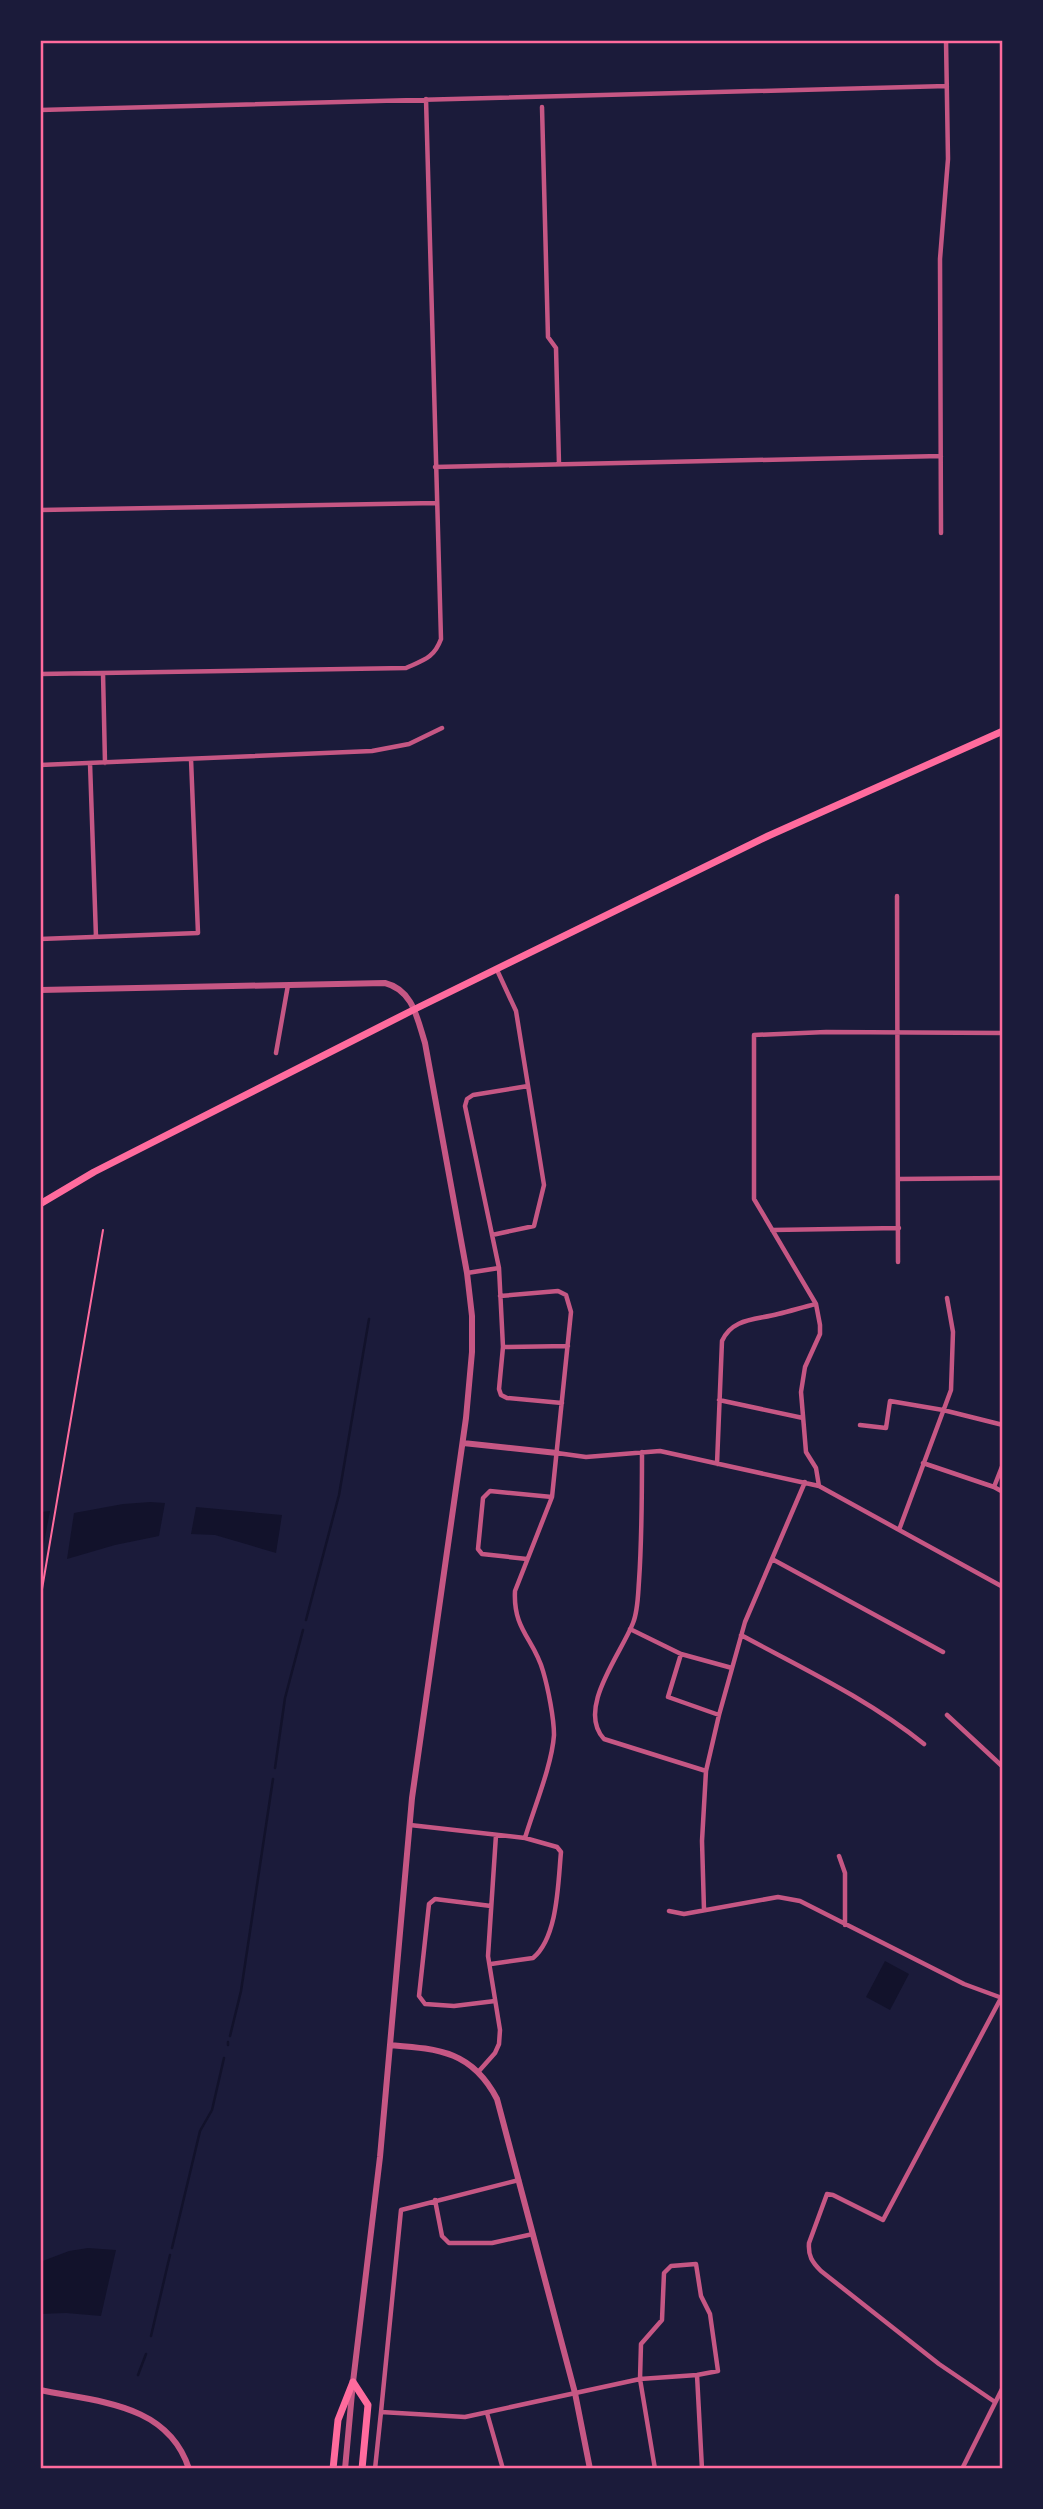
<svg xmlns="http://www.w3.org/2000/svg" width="1043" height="2509" font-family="'Titillium Web',sans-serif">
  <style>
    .water { fill: #12122b }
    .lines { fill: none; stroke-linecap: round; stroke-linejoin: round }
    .stream { stroke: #12122b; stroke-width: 2.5 }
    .path { stroke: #ff6b9d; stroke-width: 2 }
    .minor { stroke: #c65784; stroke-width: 4.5 }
    .tertiary { stroke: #c65784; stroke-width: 6 }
    .secondary { stroke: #ff6b9d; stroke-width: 7 }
    .primary { stroke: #ff6b9d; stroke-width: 7 }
    .neatline { fill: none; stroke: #ff6b9d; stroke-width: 2.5 }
  </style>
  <rect width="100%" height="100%" fill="#1b1b3a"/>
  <path class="water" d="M150,1502L165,1503L159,1536L115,1545L67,1559L74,1513L123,1504Z
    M196,1507L282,1515L276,1553L215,1535L191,1534Z
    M50,1511L43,1548H40V1512Z
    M885,1961L909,1974L890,2010L866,1997Z
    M88,2248L116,2250L101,2316L66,2313L40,2314V2262L69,2251Z"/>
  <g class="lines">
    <path class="stream" d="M306,1620L339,1495L369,1319
      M275,1768L285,1698L303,1630
      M230,2036L241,1991L273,1779
      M228,2045V2042
      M172,2248L200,2131L212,2110L224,2058
      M151,2336L170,2255
      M138,2375L146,2354"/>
    <path class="path" d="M40,1601L103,1230"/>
    <path class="minor" d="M542,107L548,337L556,348L559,464
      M40,110L947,86
      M435,467L941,456
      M40,510L436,503
      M941,533L940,259L948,159L946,40
      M103,673L105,763
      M40,674L406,668C424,660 434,658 441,639L426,99
      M90,763L96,937
      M40,765L372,751L409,744L442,728
      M897,896L898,1262
      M40,939L198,933L191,759
      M276,1053L288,985
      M528,1086L473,1095L467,1099L465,1106L499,1268L503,1347L499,1389L501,1395L507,1398L562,1403
      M899,1179L1003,1178
      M772,1230L899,1228
      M492,1235L534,1226L544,1185L516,1011L497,970
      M467,1273L499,1268
      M500,1296L558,1291L566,1295L571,1312L552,1497L515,1591C513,1630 534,1639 543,1671C548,1688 554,1718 554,1735C552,1765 534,1808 525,1838
      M503,1347L568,1346
      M719,1400L803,1418
      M860,1425L886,1428L890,1401L943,1410L1003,1425
      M642,1452C642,1495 642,1538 639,1581C638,1594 638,1611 633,1623C621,1654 576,1709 604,1739L706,1771
      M557,1453L586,1457L660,1451L819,1486L1003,1587
      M923,1463L994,1487L1003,1492
      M717,1464L722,1341C732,1318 756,1320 778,1314C791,1311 803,1307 816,1304
      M819,1486L816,1468L806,1452L801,1392L805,1367L820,1334V1325L816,1304L754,1199V1035L826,1032L1003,1033
      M994,1487L1003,1464
      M899,1530L951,1390L953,1332L947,1298
      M527,1559L482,1554L478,1549L483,1498L490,1491L552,1497
      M772,1559L943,1652
      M630,1629L681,1654L732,1668
      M741,1635C804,1669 868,1699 924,1744
      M681,1654L668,1697L719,1715
      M947,1715L1003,1767
      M410,1825L525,1838L557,1847L561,1852C558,1883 558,1937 533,1958L491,1964
      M839,1856L845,1873V1925
      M491,1906L435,1899L429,1904L419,1996L425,2004L454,2006L495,2001
      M704,1910L702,1841L706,1771L719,1715L745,1622L805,1482
      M669,1911L684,1914L778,1897L800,1901L964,1984L1002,1998
      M479,2071L495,2053L499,2044L500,2030L488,1956L496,1835
      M519,2180L401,2210L381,2412L465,2417L640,2379L697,2375L718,2371L710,2314L701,2296L696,2264L671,2266L664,2273L662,2320L641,2344L640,2379L655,2469
      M435,2200L442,2236L449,2243H492L533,2234
      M697,2375L702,2469
      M995,2402L939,2364L821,2271C812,2262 808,2256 809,2243L827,2194L833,2195L883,2220L1001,1998
      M487,2413L503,2469
      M375,2469L381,2412
      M962,2469L1003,2387"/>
    <path class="tertiary" d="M40,990L385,983C413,990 417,1018 425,1043L467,1273L472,1316V1352L466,1418L412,1798L380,2157L353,2382L345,2469
      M463,1443L557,1453
      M390,2045C439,2049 472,2051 497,2099L575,2393L590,2469
      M40,2390C97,2402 168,2403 189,2469"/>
    <path class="secondary" d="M40,1204L94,1172L415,1009L768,836L1003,731"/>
    <path class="primary" d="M353,2382L368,2405L362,2469
      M333,2469L338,2420L353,2382"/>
  </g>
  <rect width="1043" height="2509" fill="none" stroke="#1b1b3a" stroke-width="84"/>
  <rect x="42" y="42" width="959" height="2425" class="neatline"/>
</svg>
